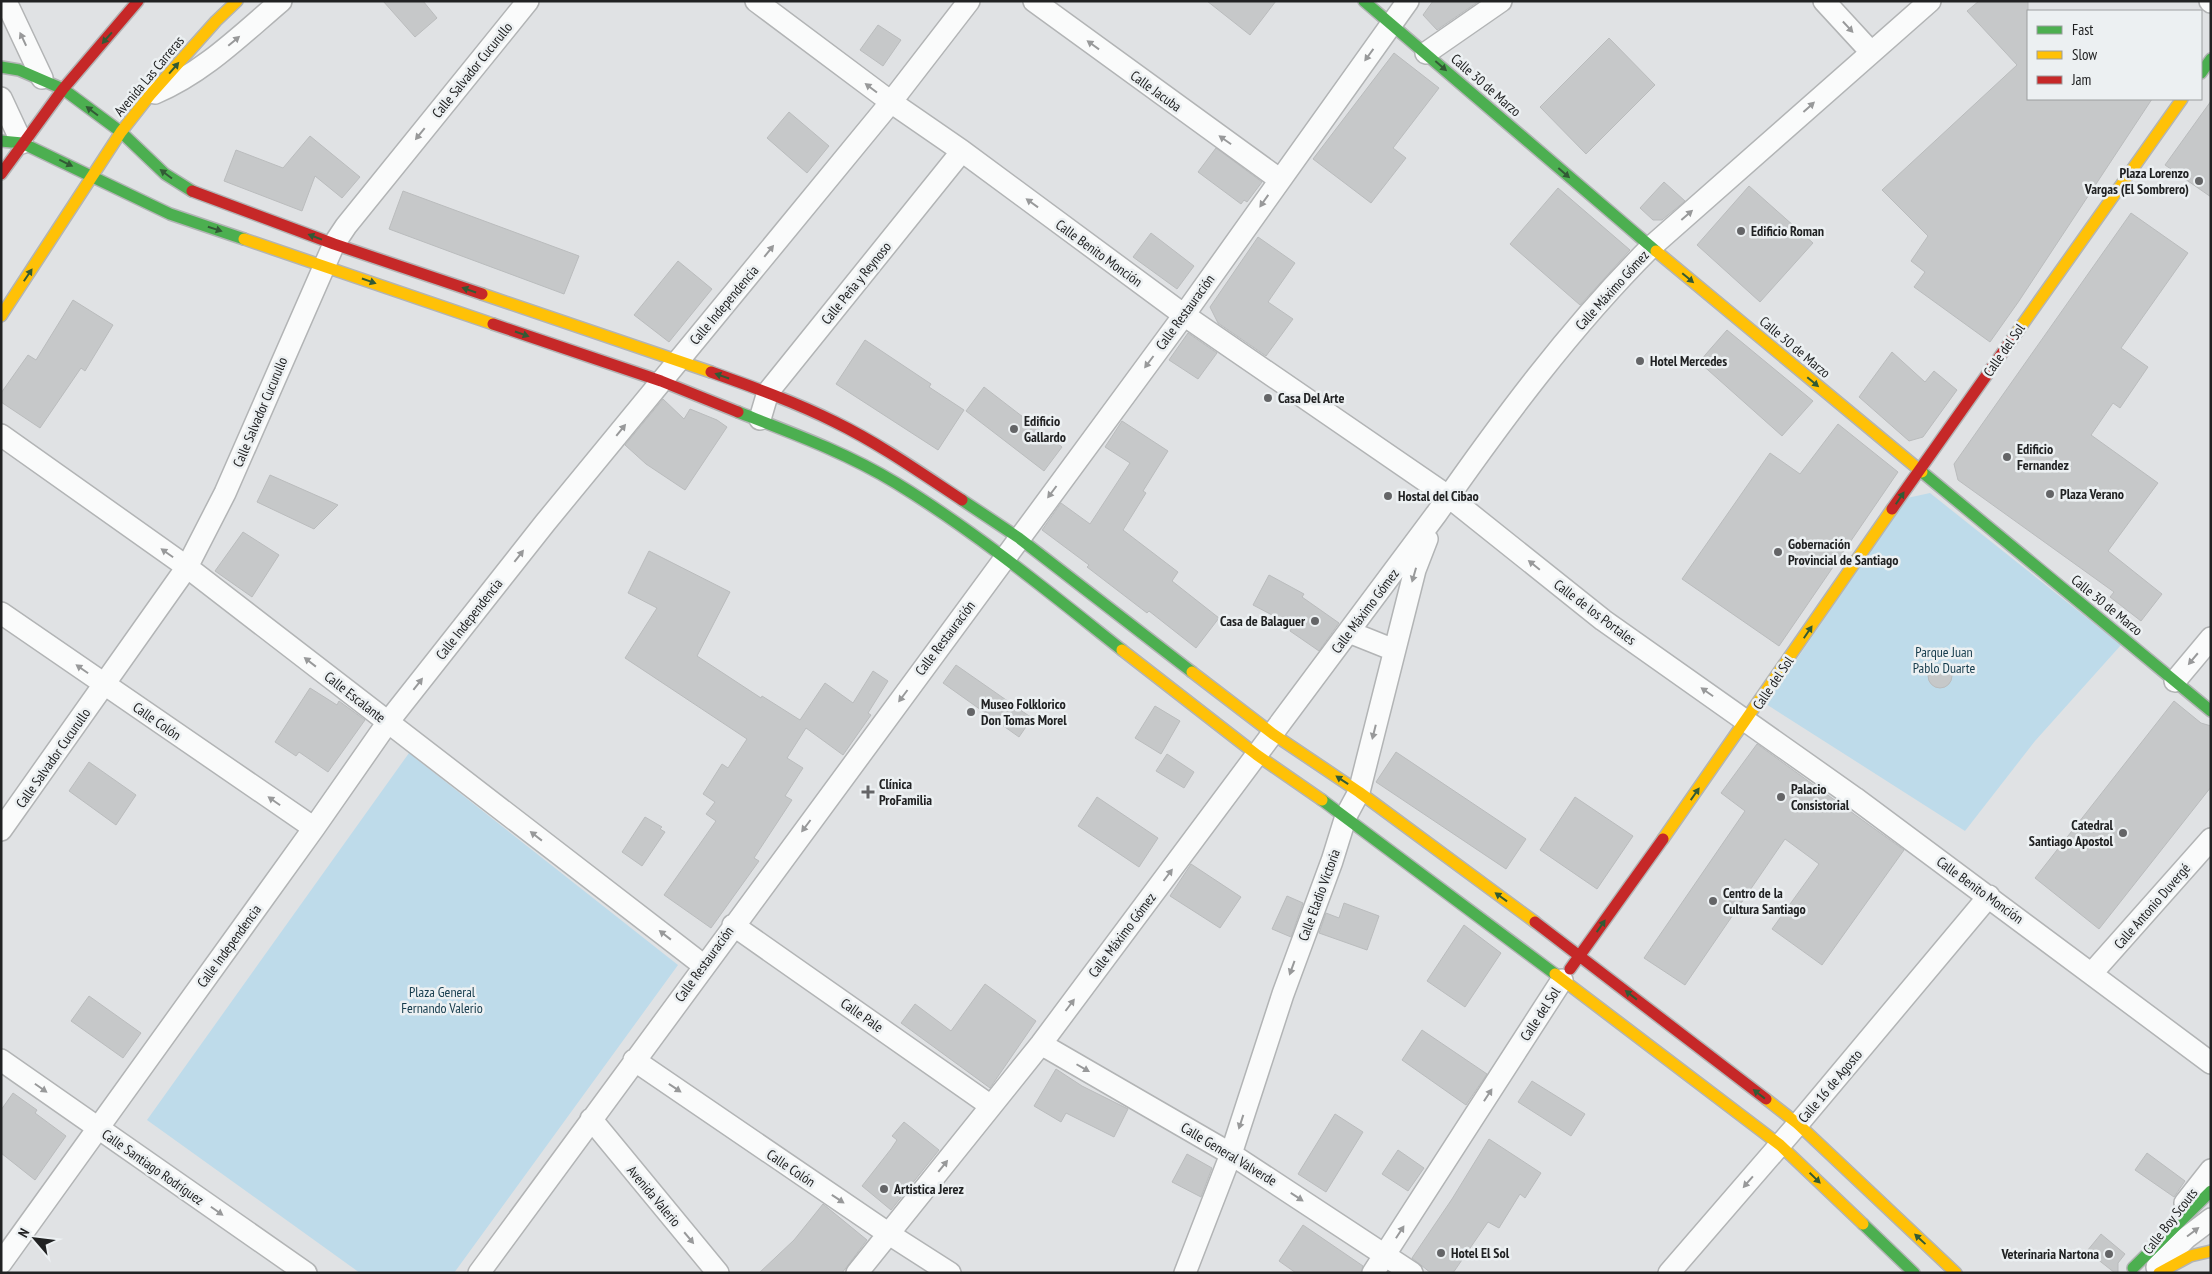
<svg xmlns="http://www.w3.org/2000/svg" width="2212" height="1274" font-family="'PT Sans Narrow',sans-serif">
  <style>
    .green { fill: #bedbea }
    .building { fill: #c6c8c9; stroke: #babcbd }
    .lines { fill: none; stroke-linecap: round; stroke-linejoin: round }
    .street-casing { stroke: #b2b4b5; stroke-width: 24 }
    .fast-casing { stroke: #b2b4b5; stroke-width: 14 }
    .slow-casing { stroke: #b2b4b5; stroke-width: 14 }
    .jam-casing { stroke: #b2b4b5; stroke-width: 14 }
    .street { stroke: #fafbfb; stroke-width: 21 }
    .fast { stroke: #4caf50; stroke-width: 11 }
    .slow { stroke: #ffc107; stroke-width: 11 }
    .jam { stroke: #c62828; stroke-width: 11 }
    .oneway { fill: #98999a }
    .oneway2 { fill: #325a35 }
    .poi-dot { fill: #646567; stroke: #ecf0f2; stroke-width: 2 }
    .labels { text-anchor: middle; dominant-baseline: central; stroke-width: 5; stroke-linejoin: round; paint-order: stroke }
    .street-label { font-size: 14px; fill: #212223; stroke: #ecf0f2 }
    .poi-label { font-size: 14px; font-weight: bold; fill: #212223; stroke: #ecf0f2; text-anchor: start }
    .park-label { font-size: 14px; fill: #153b4c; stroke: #ecf0f2 }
  </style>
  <rect width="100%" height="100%" fill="#e0e2e4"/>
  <path class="green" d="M1930,493L2121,645L2035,741L1965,831L1766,704L1907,498Z
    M409,753L678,965L454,1273H360L147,1120Z"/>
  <path class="building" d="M383,1H423L437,18L415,37Z
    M1207,1H1276L1250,35Z
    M1433,1H1479L1437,30L1423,15Z
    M1979,1H2028V99H2152L2019,301L1990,342L1914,287L1925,272L1911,261L1928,236L1882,190L2017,65L1967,11Z
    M878,25L901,40L883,66L860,50Z
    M1609,38L1655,85L1586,154L1540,107Z
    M1394,53L1439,88L1393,148L1406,158L1371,203L1313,159Z
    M2211,101V197L2165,165Z
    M789,112L829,146L807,173L767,138Z
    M310,136L360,177L342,198L315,176L302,211L224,181L236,150L283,168Z
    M1216,148L1262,182L1247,202L1244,200L1241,204L1198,172Z
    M1664,182L1685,201L1662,220H1653L1640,208Z
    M1749,186L1813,243L1760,302L1697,245Z
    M1558,188L1630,250L1580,305L1510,244Z
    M403,191L579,256L564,294L389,229Z
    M2131,213L2188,253L2121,348L2148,367L2120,408L2113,403L2091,435L2158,483L2108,551L2162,594L2141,621L2110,597L2114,592L1958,480L1954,464Z
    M1151,233L1194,266L1177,289L1133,257Z
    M1258,237L1295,263L1268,302L1293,319L1266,356L1218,323L1210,307Z
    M678,261L712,289L669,342L634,315Z
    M73,300L113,325L85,371L81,368L40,428L1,402V393L28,355L36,360Z
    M1727,330L1813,401L1782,436L1699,362Z
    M1188,333L1217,353L1198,379L1169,360Z
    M865,340L931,384L929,387L964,410L938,450L836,384Z
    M1892,352L1925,382L1934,371L1957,390L1923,437L1909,441L1859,397Z
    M984,387L1062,447L1044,471L966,411Z
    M663,399L684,419L690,409L717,420L727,427L685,490L646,464L625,445Z
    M1122,421L1168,451L1143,491L1146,493L1123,530L1178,572L1172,581L1219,618L1196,648L1149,611L1147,613L1087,567L1089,565L1042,530L1061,503L1090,524L1130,463L1105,447Z
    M1838,424L1898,472L1779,646L1682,579L1770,453L1800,474Z
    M270,475L338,505L314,529L257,502Z
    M243,532L279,555L252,597L215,571Z
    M649,551L730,592L697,656L761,698L762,696L800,720L825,683L853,703L873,671L888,681L868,713L871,715L843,755L806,728L787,758L803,768L785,796L792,800L754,858L759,861L711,928L664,895L716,821L706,814L715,802L703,794L722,764L728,768L747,739L625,658L657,608L628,593Z
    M1269,575L1304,594L1302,597L1339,623L1319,651L1290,631L1293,626L1253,605Z
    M1928 676a12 12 0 1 1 24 0a12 12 0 1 1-24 0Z
    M956,665L1032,718L1019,737L943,683Z
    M310,688L337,705L339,701L365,720L328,772L299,752L296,756L275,742Z
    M2174,701L2201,723L2211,726V787L2099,929L2035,878Z
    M1155,706L1180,721L1161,754L1135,738Z
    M1757,744L1904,850L1822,965L1772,929L1819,864L1785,839L1685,985L1644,958L1745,811L1721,793Z
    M1396,752L1526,839L1506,869L1376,782Z
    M1167,754L1194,772L1184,788L1156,771Z
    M89,762L136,795L116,825L69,791Z
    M1097,797L1158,838L1139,867L1078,826Z
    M1575,797L1633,836L1597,889L1540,850Z
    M645,817L662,827L660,829L665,832L642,866L622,852Z
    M1191,864L1241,897L1220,928L1170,896Z
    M1287,896L1303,903L1291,937L1272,929Z
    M1344,903L1379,916L1367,950L1319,933L1326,913L1339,918Z
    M1464,925L1501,953L1465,1007L1427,981Z
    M985,984L1036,1021L990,1088L901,1023L915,1004L951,1031Z
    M89,996L141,1033L123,1058L71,1021Z
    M1422,1030L1487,1074L1466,1105L1402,1060Z
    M1056,1069L1082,1086L1128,1109L1114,1137L1066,1113L1061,1122L1034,1106Z
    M1532,1081L1585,1114L1571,1136L1518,1102Z
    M13,1093L37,1110L35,1113L66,1136L35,1180L1,1153V1110Z
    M1335,1114L1363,1132L1326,1192L1298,1174Z
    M904,1122L939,1150L891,1210L862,1186L891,1149L897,1140L892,1136Z
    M1489,1139L1541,1173L1525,1198L1520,1194L1499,1228L1488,1222L1453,1273H1431L1412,1258L1452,1199Z
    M1398,1150L1424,1168L1408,1191L1382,1174Z
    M2147,1153L2185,1181L2174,1197L2135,1170Z
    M1187,1154L1212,1168L1201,1197L1172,1182Z
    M823,1204L867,1240L842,1273H759L794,1240Z
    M1303,1225L1363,1266L1361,1273H1296L1279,1261Z
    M2101,1234L2125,1254L2118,1263V1273H2115L2087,1251Z"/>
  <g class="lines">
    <g class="street-casing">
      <path id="street" d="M1,1L9,8L42,78
        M756,1L891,102L962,151L1184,315L1449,497L1603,620L1855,798L2211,1063
        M1034,1L1279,179
        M1824,1L1871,52
        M2210,1L2211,2
        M1426,53L1501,1
        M155,93C203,73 241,35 281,1
        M1,98L22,143
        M760,419L768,392L962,151
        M1,435L187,567L703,965
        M1,613L314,828
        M1349,632L1394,650
        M2175,681L2211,638
        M1,830L187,567L225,493L334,244L346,226L528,1
        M733,925L991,1106
        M2092,973L2211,839
        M1041,1044L1231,1154L1412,1273
        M1,1060L306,1273
        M634,1060L889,1234L950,1273
        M591,1119L718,1273
        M2185,1203L2211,1170
        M1,1263L314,828L388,722L545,523L891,102L969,1
        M2157,1267L2186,1238L2211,1219
        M479,1273L1184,315L1408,1
        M857,1273L1041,1044L1437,513C1502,420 1570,328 1651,247L1930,1
        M1185,1273L1231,1154L1283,994L1332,861L1346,816L1359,792L1415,570L1427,539
        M1373,1273L1562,980
        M1669,1273L1798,1124L1989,896"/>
    </g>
    <g class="fast-casing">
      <path id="fast" d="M1364,1L1656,251
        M1,67L19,70L63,89L121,132L165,174L192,191
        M2201,73L2211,59
        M1,141L22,143L170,214L244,239
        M738,412C792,433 847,453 896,483C976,532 1049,592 1122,650
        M1922,472L2211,711
        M962,500L1019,538L1192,672
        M1322,800L1555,974
        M1863,1224L1914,1273
        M2133,1268L2211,1191"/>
    </g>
    <g class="slow-casing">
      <path id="slow" d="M244,239L493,324
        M1656,251L1922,472
        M482,294L711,372
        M1,316L121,132L150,95L216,21L237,1
        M2015,335L2182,99
        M1122,650L1257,755L1322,800
        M1192,672L1273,734L1359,792L1535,922
        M1663,839L1892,509
        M1555,974L1780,1145L1863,1224
        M1766,1099L1798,1124L1956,1273
        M2159,1273L2190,1256L2211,1251"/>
    </g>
    <g class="jam-casing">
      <path id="jam" d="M1,174L63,89L138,1
        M192,191L334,244L482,294
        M493,324L661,381L738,412
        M711,372C753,387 795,402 835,422C880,444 921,473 962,500
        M1892,509L2015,335
        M1535,922L1766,1099
        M1570,969L1663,839"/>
    </g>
    <use href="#street" class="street"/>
    <use href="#fast" class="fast"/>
    <use href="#slow" class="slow"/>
    <use href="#jam" class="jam"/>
  </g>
  <defs><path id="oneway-solid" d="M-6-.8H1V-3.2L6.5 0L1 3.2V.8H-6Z" transform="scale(1.25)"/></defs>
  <g class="oneway">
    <use href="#oneway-solid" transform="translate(1848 27) rotate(47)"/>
    <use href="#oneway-solid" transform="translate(23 39) rotate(-115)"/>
    <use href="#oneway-solid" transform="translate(234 41) rotate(-40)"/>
    <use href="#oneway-solid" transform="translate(1093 45) rotate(-144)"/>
    <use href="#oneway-solid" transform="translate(1369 55) rotate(126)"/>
    <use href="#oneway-solid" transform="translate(871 88) rotate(-143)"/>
    <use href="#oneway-solid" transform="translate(1809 107) rotate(-42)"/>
    <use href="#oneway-solid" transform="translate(420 134) rotate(129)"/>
    <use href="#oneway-solid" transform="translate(1225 140) rotate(-145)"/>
    <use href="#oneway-solid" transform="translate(1264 201) rotate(125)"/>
    <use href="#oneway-solid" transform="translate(1032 203) rotate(-144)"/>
    <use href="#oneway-solid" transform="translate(1687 215) rotate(-41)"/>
    <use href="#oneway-solid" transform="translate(769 251) rotate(-51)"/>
    <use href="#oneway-solid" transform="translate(1149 362) rotate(127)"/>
    <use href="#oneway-solid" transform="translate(621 430) rotate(-51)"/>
    <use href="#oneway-solid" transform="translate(1052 492) rotate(127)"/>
    <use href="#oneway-solid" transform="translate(167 553) rotate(-145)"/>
    <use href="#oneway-solid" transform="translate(519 556) rotate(-52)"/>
    <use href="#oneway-solid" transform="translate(1534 565) rotate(-141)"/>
    <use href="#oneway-solid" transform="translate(1414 575) rotate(106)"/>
    <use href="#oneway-solid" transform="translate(2193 659) rotate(130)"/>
    <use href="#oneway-solid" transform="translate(310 662) rotate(-142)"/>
    <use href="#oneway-solid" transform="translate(82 669) rotate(-145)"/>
    <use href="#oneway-solid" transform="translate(418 684) rotate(-52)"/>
    <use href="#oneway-solid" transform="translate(1707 692) rotate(-145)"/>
    <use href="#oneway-solid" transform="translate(903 696) rotate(127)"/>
    <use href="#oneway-solid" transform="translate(1374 732) rotate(104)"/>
    <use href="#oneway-solid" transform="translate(274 801) rotate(-145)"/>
    <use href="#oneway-solid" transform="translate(806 826) rotate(127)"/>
    <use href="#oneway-solid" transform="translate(536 836) rotate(-142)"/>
    <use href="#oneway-solid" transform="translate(1168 875) rotate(-53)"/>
    <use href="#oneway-solid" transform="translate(665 935) rotate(-142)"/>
    <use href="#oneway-solid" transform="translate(1292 968) rotate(110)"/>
    <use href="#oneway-solid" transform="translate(1070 1005) rotate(-53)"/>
    <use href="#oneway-solid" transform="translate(1083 1068) rotate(30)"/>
    <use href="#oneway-solid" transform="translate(41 1088) rotate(35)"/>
    <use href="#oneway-solid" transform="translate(675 1088) rotate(34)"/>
    <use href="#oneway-solid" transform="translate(1488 1095) rotate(-57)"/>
    <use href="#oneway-solid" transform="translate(1241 1122) rotate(108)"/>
    <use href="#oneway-solid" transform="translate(943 1166) rotate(-51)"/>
    <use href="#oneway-solid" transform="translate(1748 1182) rotate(131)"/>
    <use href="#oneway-solid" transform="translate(1297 1197) rotate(33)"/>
    <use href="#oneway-solid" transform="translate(838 1199) rotate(34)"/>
    <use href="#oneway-solid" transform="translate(217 1211) rotate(35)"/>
    <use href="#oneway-solid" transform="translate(1400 1232) rotate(-57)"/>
    <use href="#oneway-solid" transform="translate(2193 1232) rotate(-37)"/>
    <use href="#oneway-solid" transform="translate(689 1238) rotate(50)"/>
  </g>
  <g class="oneway2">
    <use href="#oneway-solid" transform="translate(107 38) rotate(131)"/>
    <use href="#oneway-solid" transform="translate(1441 66) rotate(41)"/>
    <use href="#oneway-solid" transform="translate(174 68) rotate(-49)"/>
    <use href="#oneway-solid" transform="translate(92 111) rotate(-143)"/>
    <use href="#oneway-solid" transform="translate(66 163) rotate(26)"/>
    <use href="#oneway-solid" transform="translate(1564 173) rotate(41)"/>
    <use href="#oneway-solid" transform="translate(166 174) rotate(-143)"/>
    <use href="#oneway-solid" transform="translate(215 229) rotate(18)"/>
    <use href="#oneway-solid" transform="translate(315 237) rotate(-159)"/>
    <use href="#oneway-solid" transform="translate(28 275) rotate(-56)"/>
    <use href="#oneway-solid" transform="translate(1688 278) rotate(40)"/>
    <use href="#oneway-solid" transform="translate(369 281) rotate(19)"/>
    <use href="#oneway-solid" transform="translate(469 290) rotate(-161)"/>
    <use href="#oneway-solid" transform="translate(522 334) rotate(19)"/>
    <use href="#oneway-solid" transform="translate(722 376) rotate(-161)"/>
    <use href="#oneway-solid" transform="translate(1813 382) rotate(40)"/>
    <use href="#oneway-solid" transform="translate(1900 498) rotate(-56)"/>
    <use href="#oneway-solid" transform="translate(1808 632) rotate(-56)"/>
    <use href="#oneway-solid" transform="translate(1342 780) rotate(-146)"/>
    <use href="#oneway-solid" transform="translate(1695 794) rotate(-55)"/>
    <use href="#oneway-solid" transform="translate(1501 897) rotate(-144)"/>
    <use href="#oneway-solid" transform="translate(1601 926) rotate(-55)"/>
    <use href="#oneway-solid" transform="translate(1631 995) rotate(-142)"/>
    <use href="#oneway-solid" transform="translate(1759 1094) rotate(-142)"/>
    <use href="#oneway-solid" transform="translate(1815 1178) rotate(44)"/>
    <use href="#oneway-solid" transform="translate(1920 1239) rotate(-137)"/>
  </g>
  <g class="poi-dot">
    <circle cx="2199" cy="181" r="5"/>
    <circle cx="1741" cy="231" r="5"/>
    <circle cx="1640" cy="361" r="5"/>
    <circle cx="1268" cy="398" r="5"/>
    <circle cx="1014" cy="429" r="5"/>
    <circle cx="2007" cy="457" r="5"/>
    <circle cx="2050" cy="494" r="5"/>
    <circle cx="1388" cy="496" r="5"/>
    <circle cx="1778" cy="552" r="5"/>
    <circle cx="1315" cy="621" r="5"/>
    <circle cx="971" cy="712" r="5"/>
    <path d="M865.5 784.5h5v5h5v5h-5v5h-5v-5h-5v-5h5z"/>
    <circle cx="1781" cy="797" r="5"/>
    <circle cx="2123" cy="833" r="5"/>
    <circle cx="1713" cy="901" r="5"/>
    <circle cx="884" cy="1189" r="5"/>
    <circle cx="1441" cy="1253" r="5"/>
    <circle cx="2109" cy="1254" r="5"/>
  </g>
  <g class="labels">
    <g class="street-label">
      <text transform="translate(472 70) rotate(-51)">Calle Salvador Cucurullo</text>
      <text transform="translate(149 76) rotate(-50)">Avenida Las Carreras</text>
      <text transform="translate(1486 85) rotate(41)">Calle 30 de Marzo</text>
      <text transform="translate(1156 91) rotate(36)">Calle Jacuba</text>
      <text transform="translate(1099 253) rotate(36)">Calle Benito Monción</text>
      <text transform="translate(856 283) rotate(-51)">Calle Peña y Reynoso</text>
      <text transform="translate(1612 290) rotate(-48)">Calle Máximo Gómez</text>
      <text transform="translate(724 305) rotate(-50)">Calle Independencia</text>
      <text transform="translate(1185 312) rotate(-54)">Calle Restauración</text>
      <text transform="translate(1795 347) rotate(40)">Calle 30 de Marzo</text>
      <text transform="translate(2004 350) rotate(-55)">Calle del Sol</text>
      <text transform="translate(260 412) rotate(-67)">Calle Salvador Cucurullo</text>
      <text transform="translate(2107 605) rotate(39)">Calle 30 de Marzo</text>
      <text transform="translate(1365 611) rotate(-53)">Calle Máximo Gómez</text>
      <text transform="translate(1595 612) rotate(37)">Calle de los Portales</text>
      <text transform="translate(469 619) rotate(-52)">Calle Independencia</text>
      <text transform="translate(945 638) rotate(-53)">Calle Restauración</text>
      <text transform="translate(1773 683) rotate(-56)">Calle del Sol</text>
      <text transform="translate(355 697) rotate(38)">Calle Escalante</text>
      <text transform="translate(157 721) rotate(35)">Calle Colón</text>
      <text transform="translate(53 758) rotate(-55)">Calle Salvador Cucurullo</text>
      <text transform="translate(1980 890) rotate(36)">Calle Benito Monción</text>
      <text transform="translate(1319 895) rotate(-70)">Calle Eladio Victoria</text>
      <text transform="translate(2152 906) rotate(-49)">Calle Antonio Duvergé</text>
      <text transform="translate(1122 935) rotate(-53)">Calle Máximo Gómez</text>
      <text transform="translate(229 946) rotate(-54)">Calle Independencia</text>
      <text transform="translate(704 964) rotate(-54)">Calle Restauración</text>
      <text transform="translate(1540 1014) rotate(-57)">Calle del Sol</text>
      <text transform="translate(862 1015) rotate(35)">Calle Pale</text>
      <text transform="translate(1830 1086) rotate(-50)">Calle 16 de Agosto</text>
      <text transform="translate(1229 1154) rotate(31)">Calle General Valverde</text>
      <text transform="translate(153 1167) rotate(35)">Calle Santiago Rodríguez</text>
      <text transform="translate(791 1168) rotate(34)">Calle Colón</text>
      <text transform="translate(654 1196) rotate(50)">Avenida Valerio</text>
      <text transform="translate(2170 1221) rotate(-52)">Calle Boy Scouts</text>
    </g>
    <g class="poi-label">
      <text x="2189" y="173" text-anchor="end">Plaza Lorenzo<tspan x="2189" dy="16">Vargas (El Sombrero)</tspan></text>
      <text x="1751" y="231">Edificio Roman</text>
      <text x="1650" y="361">Hotel Mercedes</text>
      <text x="1278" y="398">Casa Del Arte</text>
      <text x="1024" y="421">Edificio<tspan x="1024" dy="16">Gallardo</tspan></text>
      <text x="2017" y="449">Edificio<tspan x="2017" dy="16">Fernandez</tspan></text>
      <text x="2060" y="494">Plaza Verano</text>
      <text x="1398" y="496">Hostal del Cibao</text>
      <text x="1788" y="544">Gobernación<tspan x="1788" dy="16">Provincial de Santiago</tspan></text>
      <text x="1305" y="621" text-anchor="end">Casa de Balaguer</text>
      <text x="981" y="704">Museo Folklorico<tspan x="981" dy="16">Don Tomas Morel</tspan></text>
      <text x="879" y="784">Clínica<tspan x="879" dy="16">ProFamilia</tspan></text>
      <text x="1791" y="789">Palacio<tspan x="1791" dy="16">Consistorial</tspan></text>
      <text x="2113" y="825" text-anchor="end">Catedral<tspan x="2113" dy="16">Santiago Apostol</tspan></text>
      <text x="1723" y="893">Centro de la<tspan x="1723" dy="16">Cultura Santiago</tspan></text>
      <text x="894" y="1189">Artistica Jerez</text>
      <text x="1451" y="1253">Hotel El Sol</text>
      <text x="2099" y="1254" text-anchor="end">Veterinaria Nartona</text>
    </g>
    <g class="park-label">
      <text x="1944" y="652">Parque Juan<tspan x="1944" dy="16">Pablo Duarte</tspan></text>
      <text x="442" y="992">Plaza General<tspan x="442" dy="16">Fernando Valerio</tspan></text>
    </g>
  </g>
  <rect width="2212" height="1274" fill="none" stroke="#212223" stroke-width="5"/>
  <rect x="2027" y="10" width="175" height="90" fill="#ecf0f2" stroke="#9b9e9f"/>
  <rect x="2037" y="26" width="25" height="8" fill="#4caf50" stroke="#9b9e9f"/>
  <text x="2072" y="35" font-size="15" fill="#212223">Fast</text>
  <rect x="2037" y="51" width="25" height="8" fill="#ffc107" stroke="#9b9e9f"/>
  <text x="2072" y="60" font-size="15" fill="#212223">Slow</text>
  <rect x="2037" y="76" width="25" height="8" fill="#c62828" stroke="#9b9e9f"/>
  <text x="2072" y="85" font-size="15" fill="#212223">Jam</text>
  <g transform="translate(35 1239) rotate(298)" stroke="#ecf0f2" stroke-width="4" paint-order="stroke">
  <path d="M0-4L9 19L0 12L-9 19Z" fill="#212223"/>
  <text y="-8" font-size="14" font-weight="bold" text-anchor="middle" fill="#212223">N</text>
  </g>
</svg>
